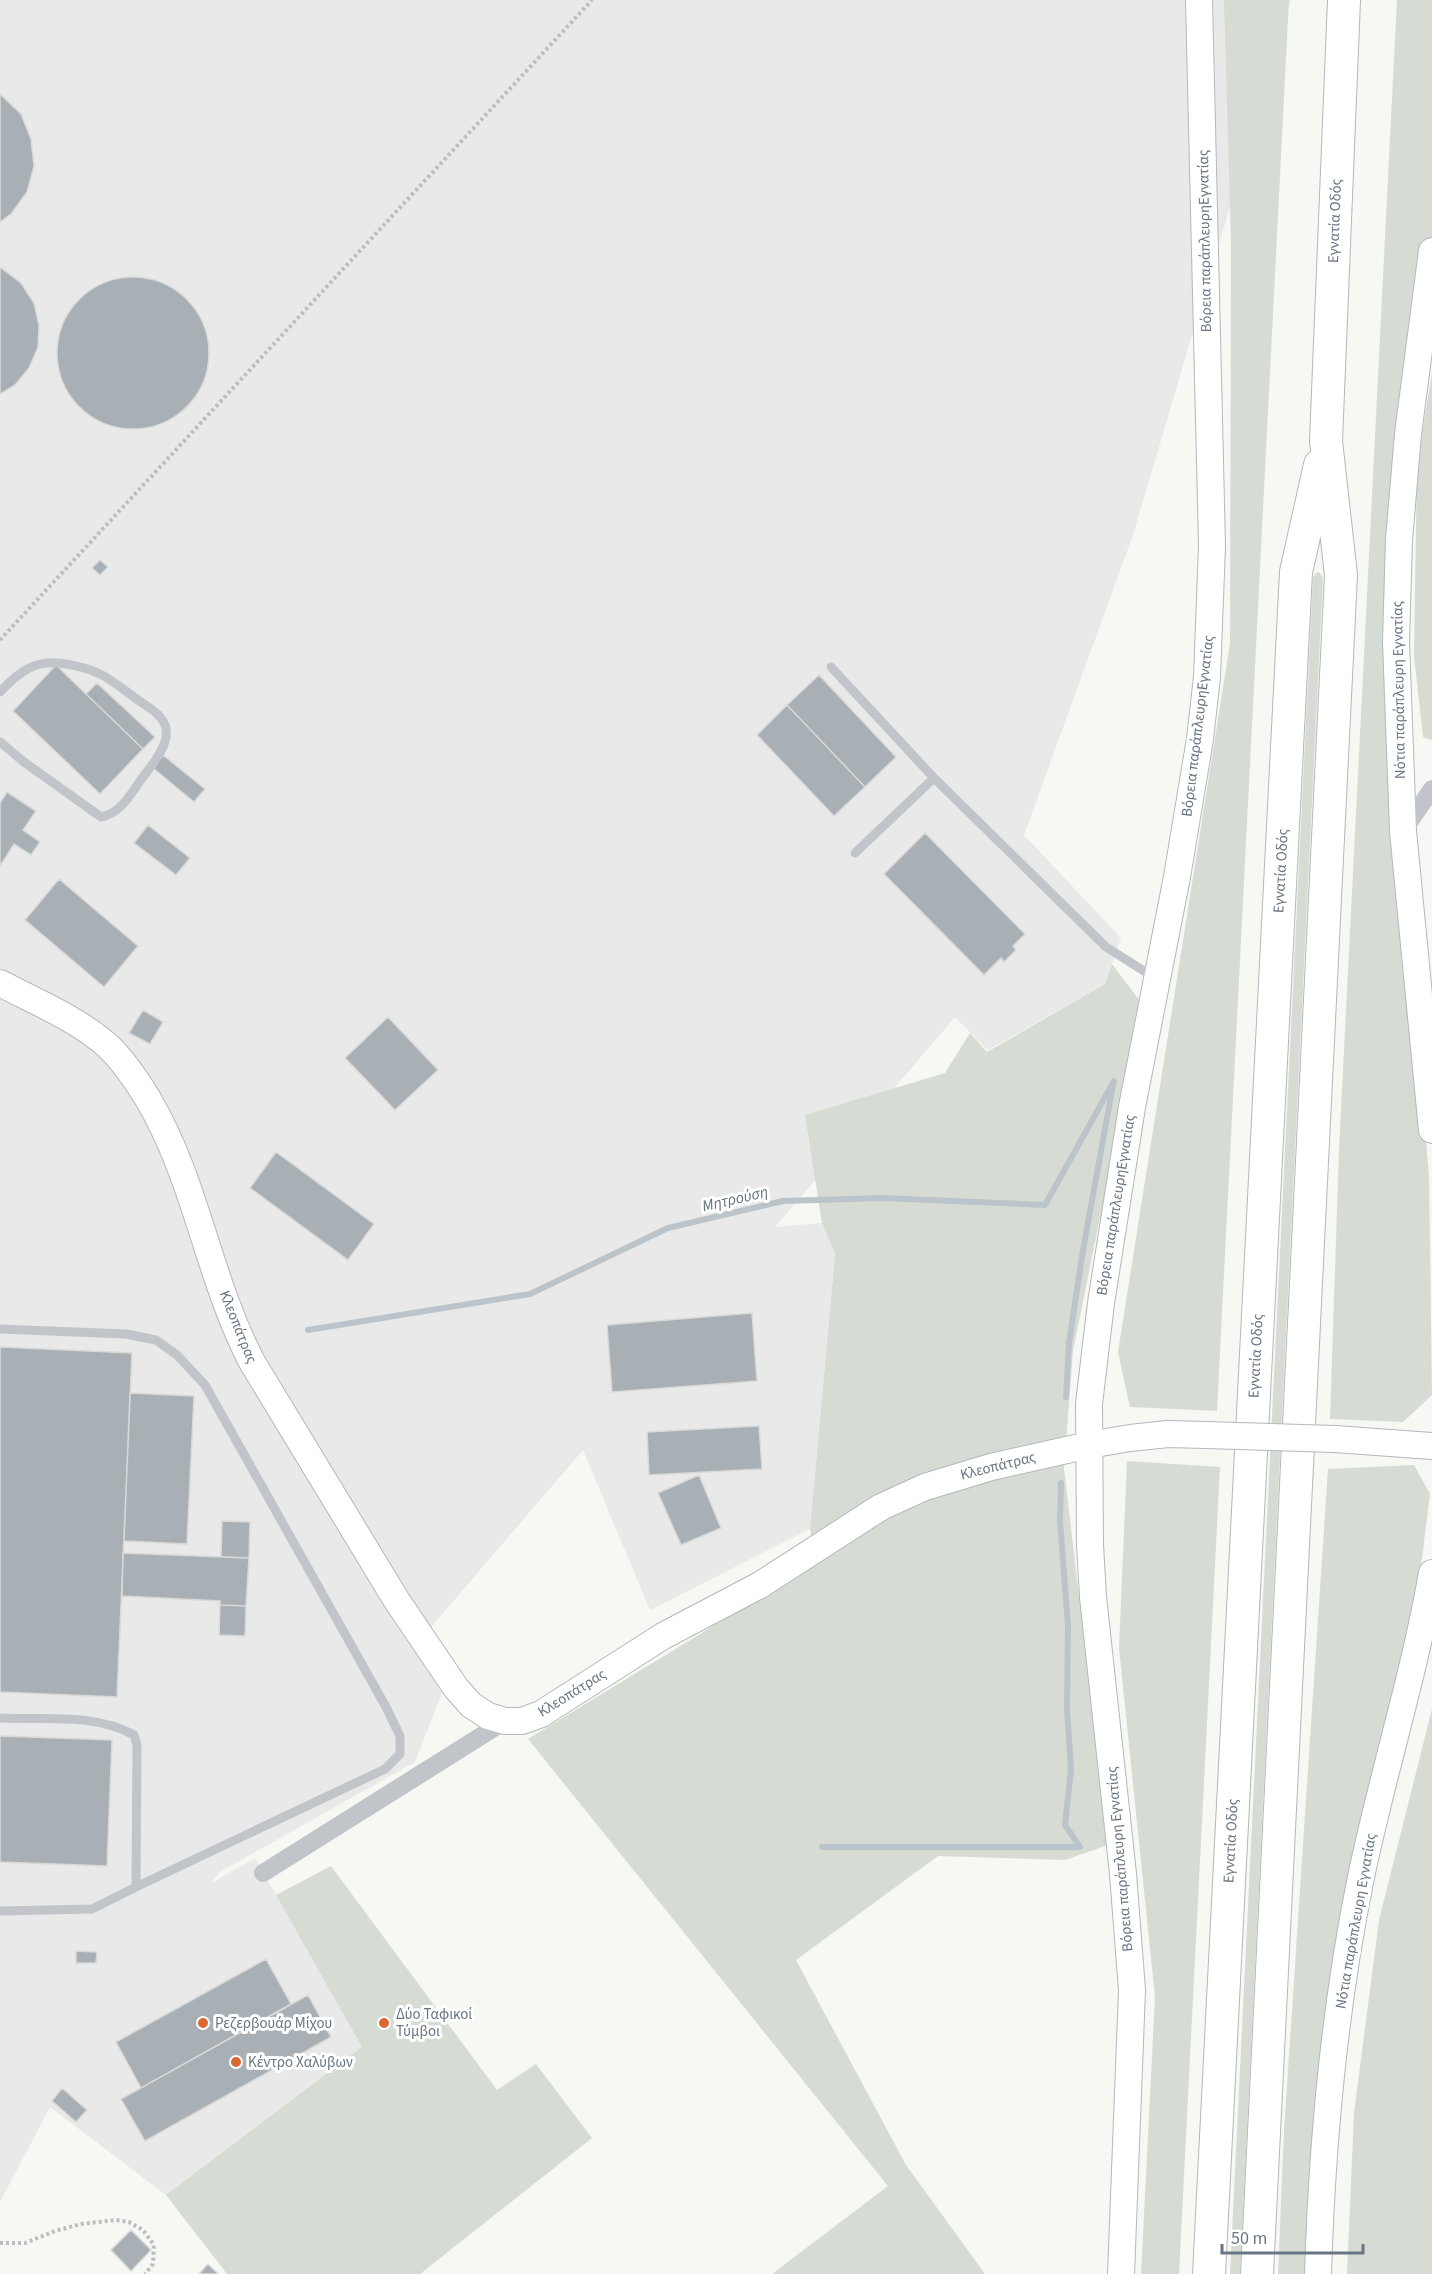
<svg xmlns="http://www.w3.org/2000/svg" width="1432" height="2274" font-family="'Source Sans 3',sans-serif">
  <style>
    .built { fill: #e8e9e8 }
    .green { fill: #d6dcd4 }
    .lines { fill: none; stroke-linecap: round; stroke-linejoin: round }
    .stream { stroke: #bbc4ca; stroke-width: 6 }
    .building { fill: #a8afb5; stroke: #d9d9d7; stroke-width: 1.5 }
    .secondary-casing { stroke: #b3b8bd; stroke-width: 28 }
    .highway-casing { stroke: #b4b7bb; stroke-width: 34 }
    .path { stroke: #bbbdc0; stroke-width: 4; stroke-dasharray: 3 3; stroke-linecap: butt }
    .lane { stroke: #c1c4c8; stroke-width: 9 }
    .street { stroke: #c1c4c8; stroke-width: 18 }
    .secondary { stroke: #fff; stroke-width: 26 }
    .highway { stroke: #fff; stroke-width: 32 }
    .secondary-bridge-casing { stroke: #b3b8bd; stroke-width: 28; stroke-linecap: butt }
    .secondary-bridge { stroke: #fff; stroke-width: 26 }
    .poi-dot { fill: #da6931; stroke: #fff; stroke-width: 2 }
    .labels { text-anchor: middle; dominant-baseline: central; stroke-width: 6; stroke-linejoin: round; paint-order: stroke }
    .street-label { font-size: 15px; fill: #687584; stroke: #fff }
    .poi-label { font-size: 15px; fill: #687584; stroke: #fff; text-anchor: start }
    .water-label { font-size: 16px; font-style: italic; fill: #63757f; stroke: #fff }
  </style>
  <rect width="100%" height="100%" fill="#f7f7f4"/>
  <path class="built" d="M0,0H1291L1133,535L1024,835L1121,938L1105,984L988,1050L955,1017L775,1227L822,1223L835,1254L810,1529L650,1610L583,1450L413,1648L442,1693L415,1762L220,1872L210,1884L255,1858L363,2047L166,2195L50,2107L0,2202Z"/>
  <path class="green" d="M1224,0H1289L1217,1411L1130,1407L1118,1352L1230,643L1231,244Z
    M1397,0H1432V297L1387,600L1396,816L1429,1175L1432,1395L1403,1422L1330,1419L1339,1150Z
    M1432,373V740L1423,737L1414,656L1417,464Z
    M1319,572L1323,578L1240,2274H1230L1313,578L1315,574Z
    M1112,964L1143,1005L1073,1351L1064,1468L1108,1845L1065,1860L938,1856L796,1960L906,2165L985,2274H772L888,2186L528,1739L815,1564L810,1529L835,1254L822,1223L805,1115L945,1073L970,1033L987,1052L1105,984Z
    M1127,1461L1220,1467L1179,2274H1141L1155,1997L1119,1648Z
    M1414,1465L1430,1494L1411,1647L1358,1861L1312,2274H1278L1284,2131L1328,1469Z
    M1432,1709V2274H1347L1354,2113L1379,1920Z
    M331,1866L497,2090L536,2064L592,2138L420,2274H227L166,2195L362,2047L276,1895Z"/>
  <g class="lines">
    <path class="stream" d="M308,1330L530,1294L668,1228L783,1201L882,1198L1045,1205L1114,1081
      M1066,1397L1069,1343L1083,1250L1113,1085
      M1061,1483L1060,1521L1068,1626L1067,1709L1071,1770L1065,1825L1080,1847
      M822,1847H1080"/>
  </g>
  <path class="building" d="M0,94L21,114L31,139L34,166L27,192L11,214L0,222Z
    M0,267L21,283L34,303L39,325L38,347L29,368L15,385L0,394Z
    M57 353a76 76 0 1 1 152 0a76 76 0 1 1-152 0Z
    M100,560L108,567L100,575L92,568Z
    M56,665L143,749L100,794L13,711Z
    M819,675L896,757L865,787L787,705Z
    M97,683L155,737L143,749L86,694Z
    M787,705L865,787L834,816L757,735Z
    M163,755L205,789L194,802L153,768Z
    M7,792L36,811L23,830L40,842L31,855L14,844L0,866V803Z
    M148,825L190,858L176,875L134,843Z
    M925,833L1025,934L1013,946L1016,950L1004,962L1001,958L984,975L884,874Z
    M59,879L138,946L104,987L25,920Z
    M143,1010L163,1022L150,1044L129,1033Z
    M388,1017L438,1070L395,1110L345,1058Z
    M276,1152L374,1224L348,1260L250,1188Z
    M752,1313L757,1381L612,1392L607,1325Z
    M0,1347L132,1353L117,1697L0,1692Z
    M130,1393L194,1396L187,1544L124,1541Z
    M759,1426L762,1469L649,1475L647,1432Z
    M699,1475L721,1528L681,1545L658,1493Z
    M222,1521L250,1522L249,1558L221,1557Z
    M123,1553L249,1558L246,1606L220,1605V1601L122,1596Z
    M220,1605L246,1606L245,1636L219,1635Z
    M0,1736L112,1740L107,1866L0,1862Z
    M76,1951L97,1952L96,1963H76Z
    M266,1959L291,2004L141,2088L116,2042Z
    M308,1995L331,2037L145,2141L121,2099Z
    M62,2088L87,2110L76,2122L52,2101Z
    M131,2230L151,2250L131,2271L111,2250Z
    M208,2264L218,2274H199Z"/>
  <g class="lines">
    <g class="secondary-casing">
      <path id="secondary" d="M1432,251L1408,434L1399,540L1396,641L1403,831L1432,1130
        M0,983C36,1002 80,1020 110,1048C125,1063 137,1081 148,1099C197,1182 208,1278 252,1362L397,1601L456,1688L471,1705L488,1716L505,1721H522L541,1714L663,1636L760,1585L881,1507L925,1487L991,1467L1089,1445L1130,1438L1168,1434L1206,1435
        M1335,1439L1432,1446
        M1121,2274L1132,1990L1123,1874L1093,1597L1090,1545L1089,1404L1101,1303L1132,1107L1177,877L1200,739L1207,677L1212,546L1199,0
        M1318,2274C1322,2143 1334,2011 1360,1882C1381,1779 1414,1677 1432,1573"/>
    </g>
    <g class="highway-casing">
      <path id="highway" d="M1209,2274L1296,572L1320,465
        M1257,2274L1341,575L1326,441L1344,0"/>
    </g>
    <path class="path" d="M0,640L592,0
      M0,2243H25L55,2231L81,2224L116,2220L129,2222L143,2230L154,2245L153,2264L145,2274"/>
    <path class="lane" d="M831,667L934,778L1106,947L1155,978
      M0,692C11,680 25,667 41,664C56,660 86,667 100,674C113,680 125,691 138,700C148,707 164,715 166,729C169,747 150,767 140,781C129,797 120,813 101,817L24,762L0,742
      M855,853L934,778
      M0,1329L126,1334L156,1340L177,1355L205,1385L386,1707L400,1736V1754L385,1769L136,1887L137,1745L134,1735C95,1713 44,1720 0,1718
      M0,1911L92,1909L136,1887"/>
    <path class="street" d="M1403,831L1432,789
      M263,1873L505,1721"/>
    <use href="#secondary" class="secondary"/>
    <use href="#highway" class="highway"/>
    <g class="secondary-bridge-casing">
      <path id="secondary-bridge" d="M1206,1435L1335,1439"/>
    </g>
    <use href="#secondary-bridge" class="secondary-bridge"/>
  </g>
  <g class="poi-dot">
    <circle cx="203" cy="2023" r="6"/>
    <circle cx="384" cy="2023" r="6"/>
    <circle cx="236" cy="2062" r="6"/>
  </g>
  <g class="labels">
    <g class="street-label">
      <text transform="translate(1335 221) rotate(-88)">Εγνατία Οδός</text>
      <text transform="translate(1205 241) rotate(-91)">Βόρεια παράπλευρηΕγνατίας</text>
      <text transform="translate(1399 690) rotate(-91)">Νότια παράπλευρη Εγνατίας</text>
      <text transform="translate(1198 726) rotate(-83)">Βόρεια παράπλευρηΕγνατίας</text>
      <text transform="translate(1281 871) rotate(-87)">Εγνατία Οδός</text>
      <text transform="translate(1116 1205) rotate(-81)">Βόρεια παράπλευρηΕγνατίας</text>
      <text transform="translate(238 1327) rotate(68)">Κλεοπάτρας</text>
      <text transform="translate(1256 1356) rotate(-87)">Εγνατία Οδός</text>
      <text transform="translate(998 1466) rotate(-14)">Κλεοπάτρας</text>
      <text transform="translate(572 1693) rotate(-32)">Κλεοπάτρας</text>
      <text transform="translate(1231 1841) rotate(-87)">Εγνατία Οδός</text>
      <text transform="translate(1120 1859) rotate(-95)">Βόρεια παράπλευρη Εγνατίας</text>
      <text transform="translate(1356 1921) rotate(-80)">Νότια παράπλευρη Εγνατίας</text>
    </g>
    <g class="poi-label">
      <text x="396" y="2014">Δύο Ταφικοί<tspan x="396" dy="17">Τύμβοι</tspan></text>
      <text x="215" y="2023">Ρεζερβουάρ Μίχου</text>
      <text x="248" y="2062">Κέντρο Χαλύβων</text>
    </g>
    <g class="water-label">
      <text transform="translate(735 1199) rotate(-13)">Μητρούση</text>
    </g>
  </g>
  <path d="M1222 2244v9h141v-9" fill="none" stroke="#687584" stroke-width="3"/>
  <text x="1231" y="2244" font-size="18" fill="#687584" stroke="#ffffff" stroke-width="4.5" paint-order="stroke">50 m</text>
</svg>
